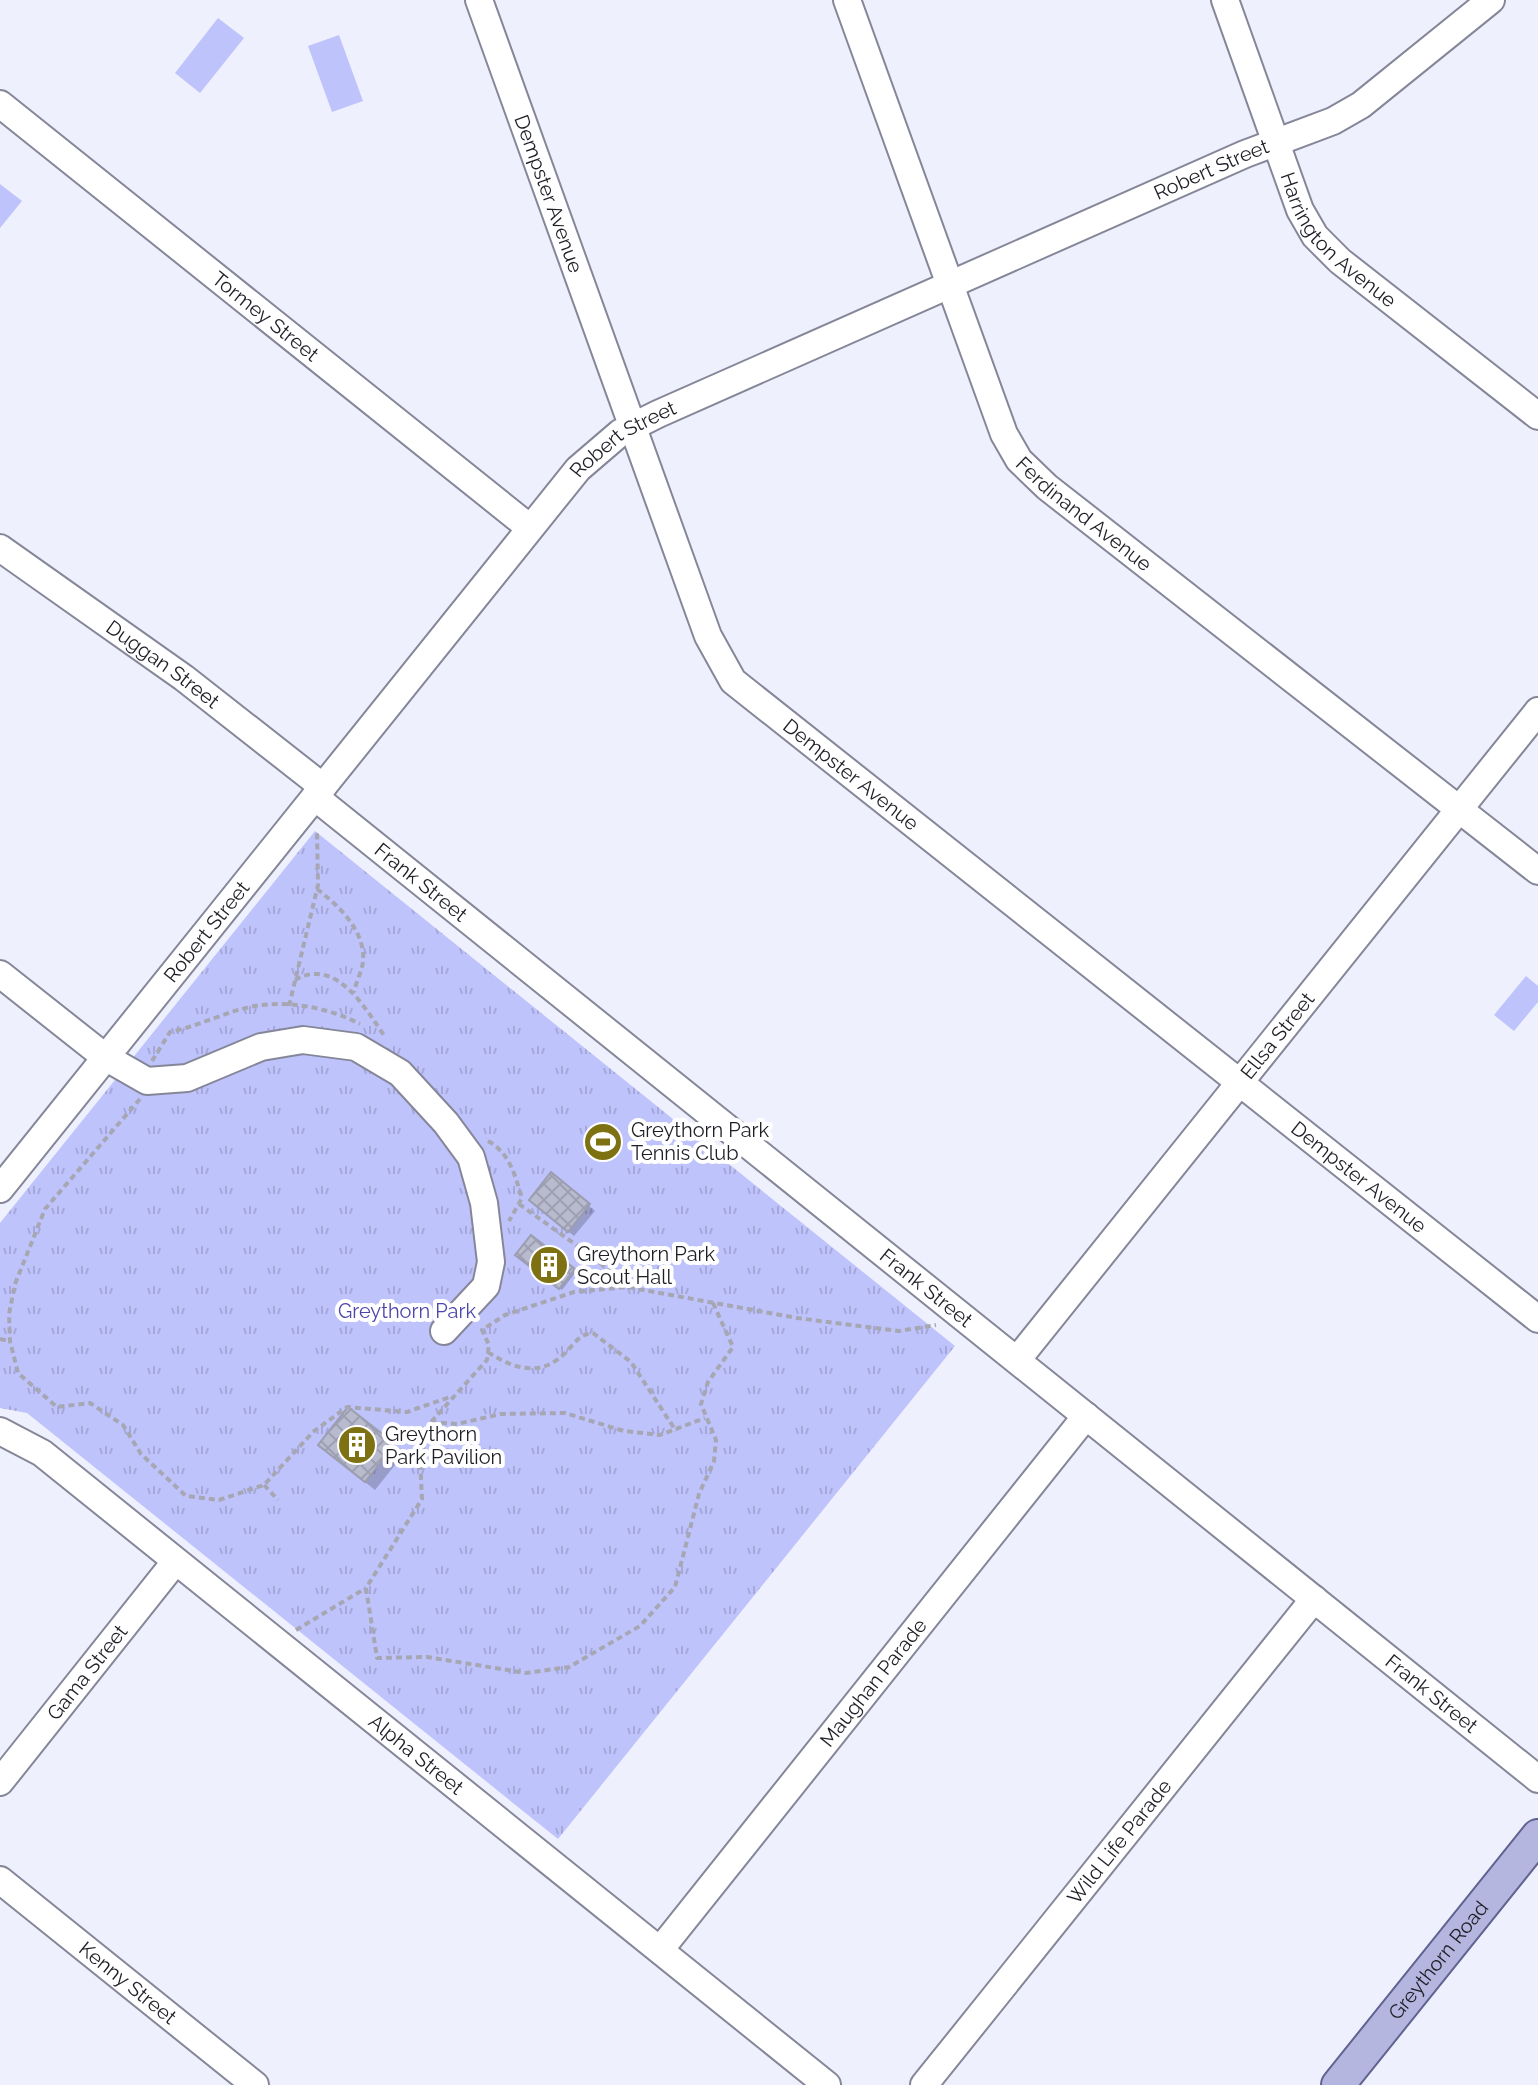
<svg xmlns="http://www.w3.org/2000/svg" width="1538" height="2085" font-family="Raleway,sans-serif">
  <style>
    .grass { fill: #bfc3fc }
    .park { fill: url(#park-tufts) }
    .shadow { fill: #0003 }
    .building { fill: url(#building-cross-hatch); stroke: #9b9db0; stroke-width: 2 }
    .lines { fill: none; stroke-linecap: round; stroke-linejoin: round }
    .minor-casing { stroke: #858799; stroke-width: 30 }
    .major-casing { stroke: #606290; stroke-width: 36 }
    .path { stroke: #a6a7b2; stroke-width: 4; stroke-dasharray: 6 4; stroke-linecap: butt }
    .minor { stroke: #fff; stroke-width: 26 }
    .major { stroke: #b5b6df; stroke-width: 32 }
    .labels { text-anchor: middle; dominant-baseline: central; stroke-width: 8; stroke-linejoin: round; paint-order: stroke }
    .street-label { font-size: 20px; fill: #1e1e26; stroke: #fff }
    .poi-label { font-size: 20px; fill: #1e1e26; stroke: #fff; text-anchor: start }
    .park-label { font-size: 20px; fill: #4c45ac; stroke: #fff }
  </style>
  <defs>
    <pattern id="park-tufts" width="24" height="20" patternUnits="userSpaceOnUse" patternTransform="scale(2)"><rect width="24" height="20" fill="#bfc3fc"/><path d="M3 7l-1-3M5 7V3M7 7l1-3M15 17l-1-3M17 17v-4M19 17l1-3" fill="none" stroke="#a4a7d8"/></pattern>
    <pattern id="building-cross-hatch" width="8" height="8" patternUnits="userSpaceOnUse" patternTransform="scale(2)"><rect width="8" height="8" fill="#b8bace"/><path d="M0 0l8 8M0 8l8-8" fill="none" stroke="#9e9fb1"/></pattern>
  </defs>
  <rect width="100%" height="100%" fill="#eff0fd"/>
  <path class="grass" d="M218,18L244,38L200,93L175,73Z
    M339,35L363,101L332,112L308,46Z
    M0,184L22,201L0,228Z
    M1526,976L1538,986V1002L1514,1031L1494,1015Z"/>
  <path class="park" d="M315,831L955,1346L558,1839L27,1413L0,1408V1223Z"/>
  <path class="shadow" d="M551,1175L595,1211L574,1236L537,1206Z
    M531,1238L576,1272L562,1290L517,1255Z
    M393,1446L403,1455L375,1490L330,1454Z"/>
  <path class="building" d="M551,1172L590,1204L568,1232L529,1200Z
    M531,1235L575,1269L559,1289L515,1255Z
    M348,1407L395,1444L365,1482L318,1445Z"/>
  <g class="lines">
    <g class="minor-casing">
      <g id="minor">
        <path id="s1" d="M479,0L708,636L733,681L1538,1319"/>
        <path id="s2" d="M847,0L1004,434L1019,460L1047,487L1538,871"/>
        <path id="s3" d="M1225,0L1300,210L1315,236L1340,261L1538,416"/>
        <path id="s4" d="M0,104L530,528"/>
        <path id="s5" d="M0,548L184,678L323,787"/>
        <path id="s6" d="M315,797L1538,1779"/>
        <path d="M0,974L105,1057L147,1081L187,1078L261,1047L303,1040L356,1047L400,1073L446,1123L471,1157L484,1203L491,1262L486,1286L444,1331"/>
        <path id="s7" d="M0,1189L578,469L620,433L658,414L1245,154L1333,121L1361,105L1491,0"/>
        <path id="s8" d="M1017,1360L1538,711"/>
        <path id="s9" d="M0,1431L42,1453L827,2085"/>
        <path id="s10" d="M0,1782L175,1562"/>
        <path id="s11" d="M0,1880L255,2085"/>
        <path id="s12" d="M660,1950L1086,1416"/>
        <path id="s13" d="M924,2085L1314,1599"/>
      </g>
    </g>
    <g class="major-casing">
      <g id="major">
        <path id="s14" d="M1338,2085L1538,1836"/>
      </g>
    </g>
    <path class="path" d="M317,889C338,905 366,931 363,962C362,971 356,982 354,992
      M295,980C336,956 366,1009 385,1037
      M289,1006L318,885L317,832
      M152,1061L170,1032C199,1026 230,1010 255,1006C288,1000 330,1008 360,1024
      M140,1099L45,1209L15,1284L9,1314L10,1341L18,1373L57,1407L90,1403L123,1425L141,1454L186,1496L219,1500L264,1485L313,1432L347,1407L407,1412L450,1397
      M488,1141C510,1153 515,1176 522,1198L509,1221
      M519,1204L597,1260L627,1287
      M713,1303L733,1347L708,1382L701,1404L716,1440L714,1461L699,1494L675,1587L640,1626L569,1667L526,1673L427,1657L377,1658L366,1588L422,1499L420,1458L431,1422L487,1360L489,1345L482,1330L505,1315L574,1292L627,1287L797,1318L899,1331L936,1325
      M0,1339L10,1341
      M488,1352C515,1370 543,1378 568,1350C576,1341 581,1334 593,1333L631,1362L676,1431
      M431,1422L457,1424L501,1414L565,1413L624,1431L660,1435L705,1418
      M264,1485L278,1500
      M296,1630L366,1588"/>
    <use href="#minor" class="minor"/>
    <use href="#major" class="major"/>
  </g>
  <defs>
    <g id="stadium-disc" transform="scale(2)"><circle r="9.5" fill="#7e7111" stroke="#fff"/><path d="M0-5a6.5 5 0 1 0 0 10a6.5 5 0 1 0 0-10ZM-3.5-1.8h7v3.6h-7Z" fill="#fff"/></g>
    <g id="building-disc" transform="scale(2)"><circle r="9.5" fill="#7e7111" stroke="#fff"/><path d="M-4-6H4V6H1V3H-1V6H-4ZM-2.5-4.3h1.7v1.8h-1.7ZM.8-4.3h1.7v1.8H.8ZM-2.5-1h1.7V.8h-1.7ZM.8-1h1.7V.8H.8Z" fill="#fff"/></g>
  </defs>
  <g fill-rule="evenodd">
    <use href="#stadium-disc" x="603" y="1142"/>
    <use href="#building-disc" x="549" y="1265"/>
    <use href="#building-disc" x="357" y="1445"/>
  </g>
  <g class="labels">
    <g class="street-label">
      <text stroke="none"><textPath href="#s7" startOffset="1626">Robert Street</textPath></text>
      <text stroke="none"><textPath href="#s1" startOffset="206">Dempster Avenue</textPath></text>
      <text stroke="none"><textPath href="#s3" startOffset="270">Harrington Avenue</textPath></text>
      <text stroke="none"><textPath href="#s4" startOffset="340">Tormey Street</textPath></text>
      <text stroke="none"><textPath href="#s7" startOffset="978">Robert Street</textPath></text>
      <text stroke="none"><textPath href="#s2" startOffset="576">Ferdinand Avenue</textPath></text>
      <text stroke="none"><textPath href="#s5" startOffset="200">Duggan Street</textPath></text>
      <text stroke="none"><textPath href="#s1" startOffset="878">Dempster Avenue</textPath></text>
      <text stroke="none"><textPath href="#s6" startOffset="136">Frank Street</textPath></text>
      <text stroke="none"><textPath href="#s7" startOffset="330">Robert Street</textPath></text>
      <text stroke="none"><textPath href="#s8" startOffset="416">Ellsa Street</textPath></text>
      <text stroke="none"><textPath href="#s1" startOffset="1526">Dempster Avenue</textPath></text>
      <text stroke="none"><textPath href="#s6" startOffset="784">Frank Street</textPath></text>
      <text stroke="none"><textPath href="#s10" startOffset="140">Gama Street</textPath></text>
      <text stroke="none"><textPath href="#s12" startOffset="342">Maughan Parade</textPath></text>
      <text stroke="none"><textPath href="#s6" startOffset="1432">Frank Street</textPath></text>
      <text stroke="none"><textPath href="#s9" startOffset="528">Alpha Street</textPath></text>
      <text stroke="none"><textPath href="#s13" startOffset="312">Wild Life Parade</textPath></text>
      <text stroke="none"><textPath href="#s14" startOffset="160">Greythorn Road</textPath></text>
      <text stroke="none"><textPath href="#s11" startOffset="164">Kenny Street</textPath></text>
    </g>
    <g class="poi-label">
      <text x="631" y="1130">Greythorn Park<tspan x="631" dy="23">Tennis Club</tspan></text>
      <text x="577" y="1254">Greythorn Park<tspan x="577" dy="23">Scout Hall</tspan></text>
      <text x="385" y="1434">Greythorn<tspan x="385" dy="23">Park Pavilion</tspan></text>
    </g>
    <g class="park-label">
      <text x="407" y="1311">Greythorn Park</text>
    </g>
  </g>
</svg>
